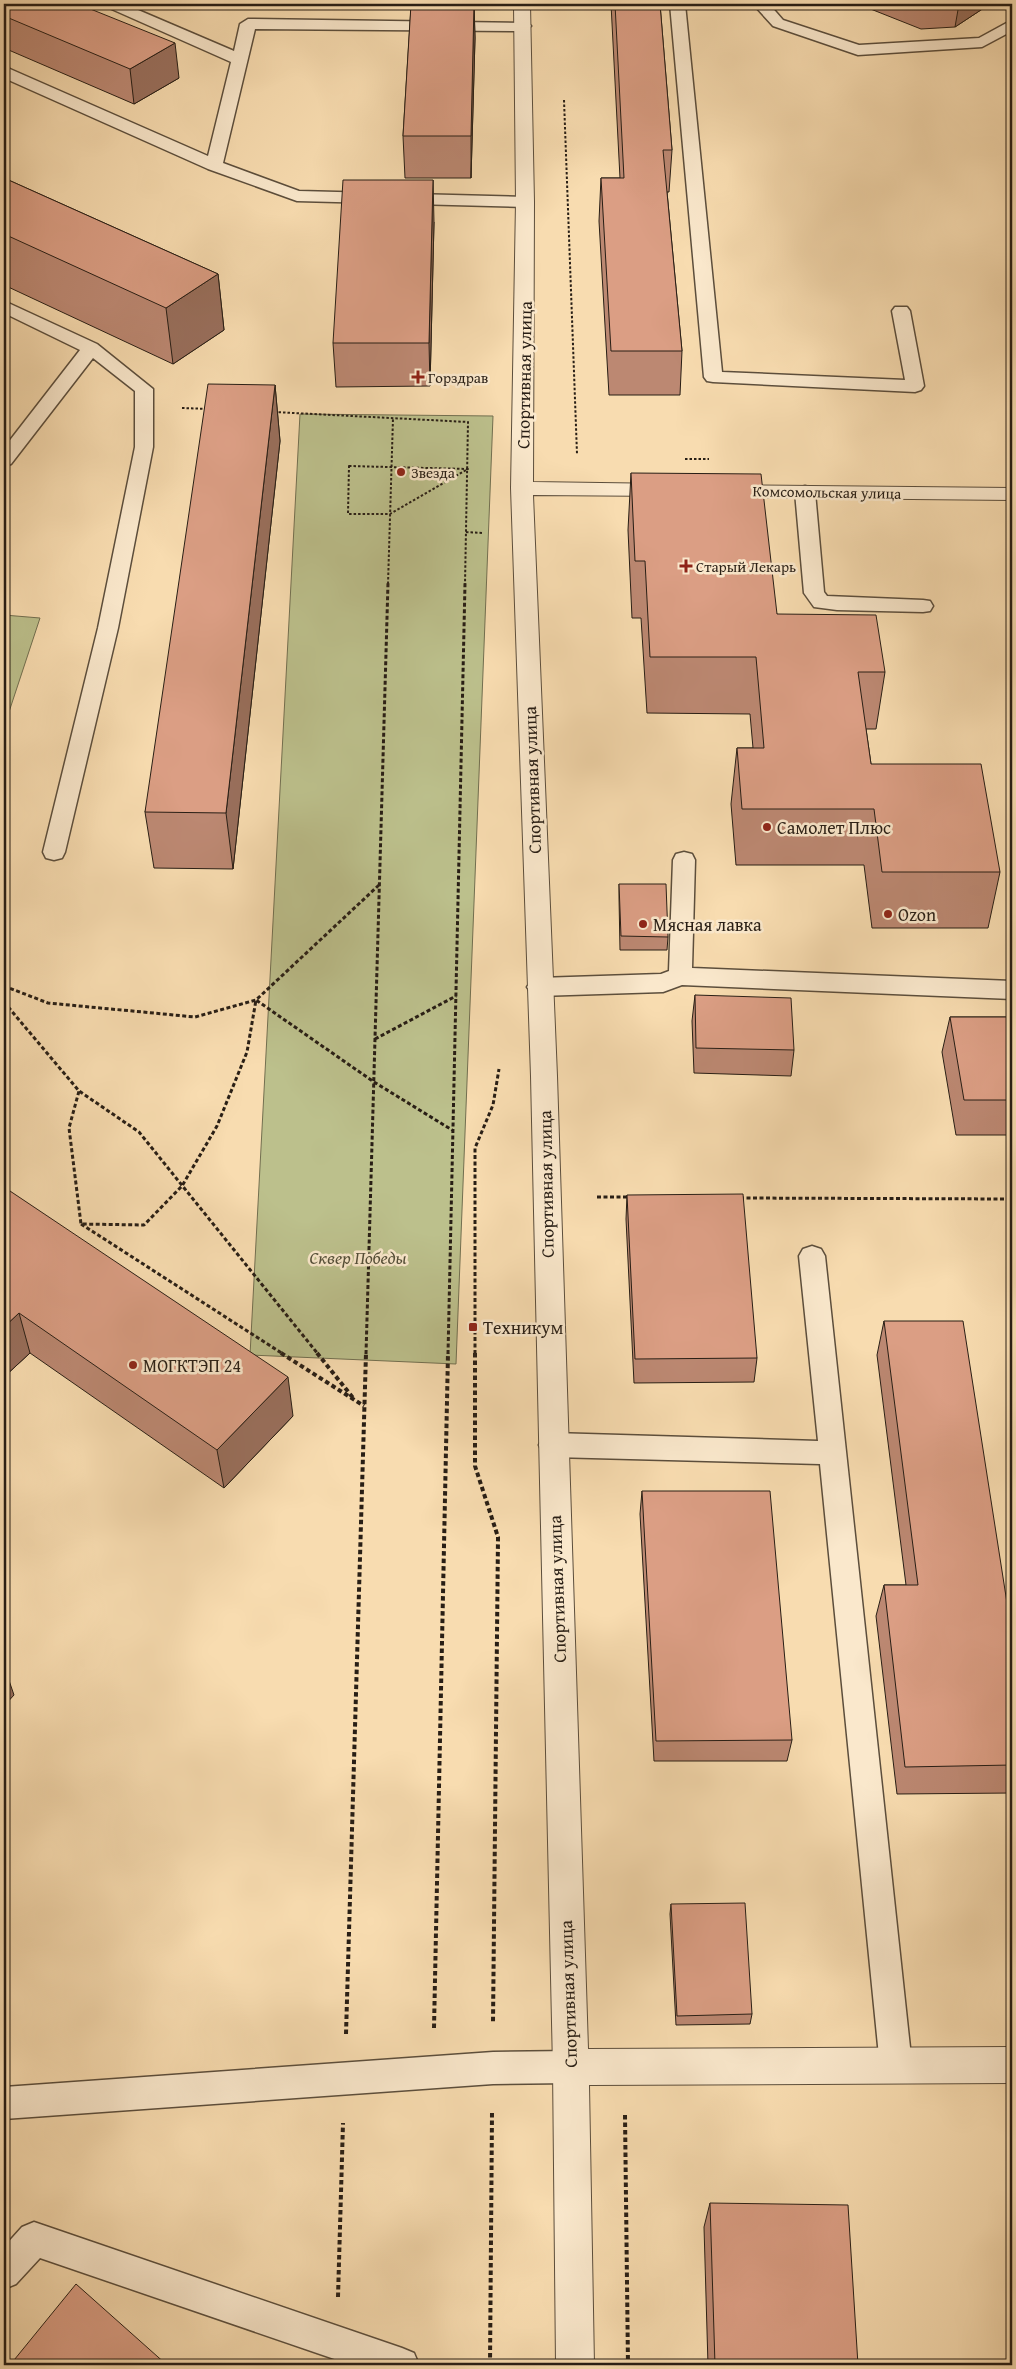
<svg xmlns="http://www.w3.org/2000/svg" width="1016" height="2369" font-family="'Gentium Book Plus',serif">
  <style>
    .green { fill: #bcc08c; stroke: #726f50 }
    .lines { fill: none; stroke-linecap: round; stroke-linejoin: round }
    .lane-casing { stroke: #5c4e3c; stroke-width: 3 }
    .street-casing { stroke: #5c4e3c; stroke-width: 2 }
    .path-far2 { stroke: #281e15; stroke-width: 2; stroke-dasharray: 2.5 2; stroke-linecap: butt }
    .path-far1 { stroke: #281e15; stroke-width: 3; stroke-dasharray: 4 2.5; stroke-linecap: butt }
    .path { stroke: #281e15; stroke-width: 4; stroke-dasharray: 4.5 3; stroke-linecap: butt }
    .lane { fill: #fae8cc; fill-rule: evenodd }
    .street { fill: #fae8cc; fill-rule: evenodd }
    .wall { fill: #bc8872; stroke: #281e15 }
    .shaded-wall { fill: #996f5c; stroke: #281e15 }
    .building { fill: #db9e84; stroke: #281e15 }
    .poi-dot { fill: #8f2418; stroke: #fae8cc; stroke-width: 2 }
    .labels { text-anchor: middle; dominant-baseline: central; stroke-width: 5; stroke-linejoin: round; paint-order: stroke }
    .far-poi-label { font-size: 15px; fill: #281e15; stroke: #fae8cc; text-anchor: start }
    .far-street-label { font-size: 15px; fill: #281e15; stroke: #fae8cc }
    .street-label { font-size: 18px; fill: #281e15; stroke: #fae8cc }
    .poi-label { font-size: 18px; fill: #281e15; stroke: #fae8cc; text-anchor: start }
    .park-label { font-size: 18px; font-style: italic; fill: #544f39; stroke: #fae8cc }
  </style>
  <rect width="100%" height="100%" fill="#f8dcb0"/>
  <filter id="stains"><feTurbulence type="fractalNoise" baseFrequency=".004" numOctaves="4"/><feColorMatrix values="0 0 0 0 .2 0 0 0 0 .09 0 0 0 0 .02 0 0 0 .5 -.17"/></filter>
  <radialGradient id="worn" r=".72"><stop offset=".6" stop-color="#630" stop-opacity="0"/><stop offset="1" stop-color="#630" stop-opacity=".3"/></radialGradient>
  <path class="green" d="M300,414L493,416L456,1364L250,1355Z
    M4,615L40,618L4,727Z"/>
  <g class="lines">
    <g class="lane-casing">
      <path id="lane" d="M104,4H124L234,51L240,24L248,19L528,23L531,26L523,31L255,29L223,163L299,191L525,197L531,198L533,202L531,206L525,207L297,201L208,169L4,78V67L10,69L208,156L231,62L107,7Z
        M670,4H685L722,372L905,380L892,311L895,307H907L910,311L924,386L921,390L915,392L713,382L707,381L704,377Z
        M753,4H769L783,20L859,45L979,38L1012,20V31L982,47L858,55L773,26Z
        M4,301L97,344L153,389V447L118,628L65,852L62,858L54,860L46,858L43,852L98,628L135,447V391L93,358L11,464L4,466V448L80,350L4,313Z
        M805,486L812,488L815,492L824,592L827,596L923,600L930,601L933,606L930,611L923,612L837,610L814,607L804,593L795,492L798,488Z
        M684,852L692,854L695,860L692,968L1012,981V999L682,985L663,992L539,996L531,993L527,987L531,981L539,978L661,974L669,971L673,860L676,854Z
        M812,1246L821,1249L825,1256L912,2066L907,2077L896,2082L885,2077L880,2066L820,1464L553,1457L543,1453L539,1445L543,1437L553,1433L818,1441L799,1256L803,1249Z
        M571,2051L582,2056L587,2067L582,2078L571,2083L493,2084L4,2119V2087L493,2052Z
        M34,2222L402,2348L414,2353L419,2365H352L40,2258L16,2284L4,2289V2247L22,2227Z"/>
    </g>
    <g class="street-casing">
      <path id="street" d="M514,4H530L534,202L533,482L668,484L675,485L679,490L675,495L668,496L533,495L557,1076L588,2049L1012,2047V2083L589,2085L594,2365H556L553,2067L531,1076L511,488L516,202Z
        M726,485L1012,488V500L726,497L719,496L715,491L719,486Z"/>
    </g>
    <path class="path-far2" d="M564,100L577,454
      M182,408L208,409
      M274,412L468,422L465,584
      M685,459H709
      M349,466L468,469L390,514H348Z
      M466,532L484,533
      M388,584L393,418"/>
    <path class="path-far1" d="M379,885L256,1000L374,1082L452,1130
      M4,986L48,1003L195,1017L256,1000L247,1052L217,1126L182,1186L144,1225L81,1224L69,1128L79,1091
      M4,1002L79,1091L139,1132L318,1354
      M375,1039L456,996
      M597,1197H629
      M740,1198L1012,1199
      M81,1224L283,1354
      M366,1354L388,583
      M448,1354L465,583
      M475,1354V1148L493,1105L499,1069"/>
    <path class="path" d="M281,1353L364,1406
      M317,1353L354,1399
      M475,1353V1466L498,1537L493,2022
      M434,2028L448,1353
      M346,2034L366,1353
      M625,2115L628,2365
      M338,2297L343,2123
      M490,2365L492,2113"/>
    <use href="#lane" class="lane"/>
    <use href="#street" class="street"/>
  </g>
  <path class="wall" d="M4,4L179,78L134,104L4,48Z
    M148,4H212V5Z
    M409,4H474L475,38L471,178H405L403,136L411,7H409Z
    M611,4H660L672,150L669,192H667L682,351L680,395H609L599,221L601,178H620Z
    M858,4H990L955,27L921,29Z
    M4,178L218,274L224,330L173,364L4,285Z
    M434,222L430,386L336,387L333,343Z
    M275,385L280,441L233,869L154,868L145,812Z
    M631,473L777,614L885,672L876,729H866L871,764L1000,872L988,928H872L864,865H736L731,804L737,748H753L750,714L647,713L641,618H632L628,530Z
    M619,884L668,937L667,950H620L619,898Z
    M695,995L794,1050L791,1076L694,1073L692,1021Z
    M950,1017H1012V1135H956L942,1052Z
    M4,1187L293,1416L224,1488L30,1353L4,1377Z
    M627,1195L757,1358L754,1382L634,1383L626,1219Z
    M884,1321L1012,1635V1793L897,1794L876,1616L884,1585H906L877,1355Z
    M642,1491L792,1740L787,1761H654L640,1514Z
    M671,1904L752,2014L750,2024L676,2025L670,1914Z
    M710,2203L858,2365H708L704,2227Z"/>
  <path class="shaded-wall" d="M474,4L475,38L471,178V136Z
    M959,4H990L955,27Z
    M175,43L179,78L134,104L130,69Z
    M433,180L434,222L430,386L429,343Z
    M218,274L224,330L173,364L166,308Z
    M275,385L280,441L233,869L226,813Z
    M19,1313L30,1353L4,1377V1327Z
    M288,1377L293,1416L224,1488L217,1450Z
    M4,1666L14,1695L4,1706Z"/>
  <path class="building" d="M4,4H78L175,43L130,69L4,16Z
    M411,4H474L471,136H403Z
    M615,4H660L672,150H663L682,351H611L601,178H624Z
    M4,178L218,274L166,308L4,234Z
    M343,180H433L429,343H333Z
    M208,384L275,385L226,813L145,812Z
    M631,473L761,474L777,614L876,615L885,672H858L871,764H981L1000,872H882L874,809H742L737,748H764L756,657H650L645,561H635Z
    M619,884H666L668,937L621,936Z
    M695,995L791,998L794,1050L696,1048Z
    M950,1017H1012V1100H964Z
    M4,1187L288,1377L217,1450L19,1313L4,1327Z
    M743,1194L757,1358L635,1359L627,1195Z
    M884,1321H963L1012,1635V1765L905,1767L884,1585H918Z
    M642,1491H770L792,1740L656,1741Z
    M745,1903L752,2014L677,2016L671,1904Z
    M710,2203L848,2205L858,2365H715Z
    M76,2284L167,2365H10Z"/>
  <g class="poi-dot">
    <path d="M415.5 369.5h5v5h5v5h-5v5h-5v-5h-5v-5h5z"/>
    <circle cx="401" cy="472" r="5"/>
    <path d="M683.5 558.5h5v5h5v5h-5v5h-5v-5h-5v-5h5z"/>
    <circle cx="767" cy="827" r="5"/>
    <circle cx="888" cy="914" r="5"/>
    <circle cx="643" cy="924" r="5"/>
    <rect x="468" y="1322" width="10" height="10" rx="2.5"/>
    <circle cx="133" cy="1365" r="5"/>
  </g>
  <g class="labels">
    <g class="far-poi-label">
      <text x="428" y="377">Горздрав</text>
      <text x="411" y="472">Звезда</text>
      <text x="696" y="566">Старый Лекарь</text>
    </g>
    <g class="far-street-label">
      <text transform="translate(827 492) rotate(1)">Комсомольская улица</text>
    </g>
    <g class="street-label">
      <text transform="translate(524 375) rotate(-89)">Спортивная улица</text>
      <text transform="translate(532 780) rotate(-92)">Спортивная улица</text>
      <text transform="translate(546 1184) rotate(-91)">Спортивная улица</text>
      <text transform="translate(557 1589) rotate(-92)">Спортивная улица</text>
      <text transform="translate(568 1994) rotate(-92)">Спортивная улица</text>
    </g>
    <g class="poi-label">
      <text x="777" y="827">Самолет Плюс</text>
      <text x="898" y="914">Ozon</text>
      <text x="653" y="924">Мясная лавка</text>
      <text x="483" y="1327">Техникум</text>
      <text x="143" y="1365">МОГКТЭП 24</text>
    </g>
    <g class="park-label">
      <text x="358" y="1257">Сквер Победы</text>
    </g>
  </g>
  <rect width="1016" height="2369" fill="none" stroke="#f8dcb0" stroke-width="20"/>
  <rect x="5" y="5" width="1006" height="2359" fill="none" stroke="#281e15" stroke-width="2.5"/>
  <rect x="10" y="10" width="996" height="2349" fill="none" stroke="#281e15"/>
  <rect width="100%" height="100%" filter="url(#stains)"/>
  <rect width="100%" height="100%" fill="url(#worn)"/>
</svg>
